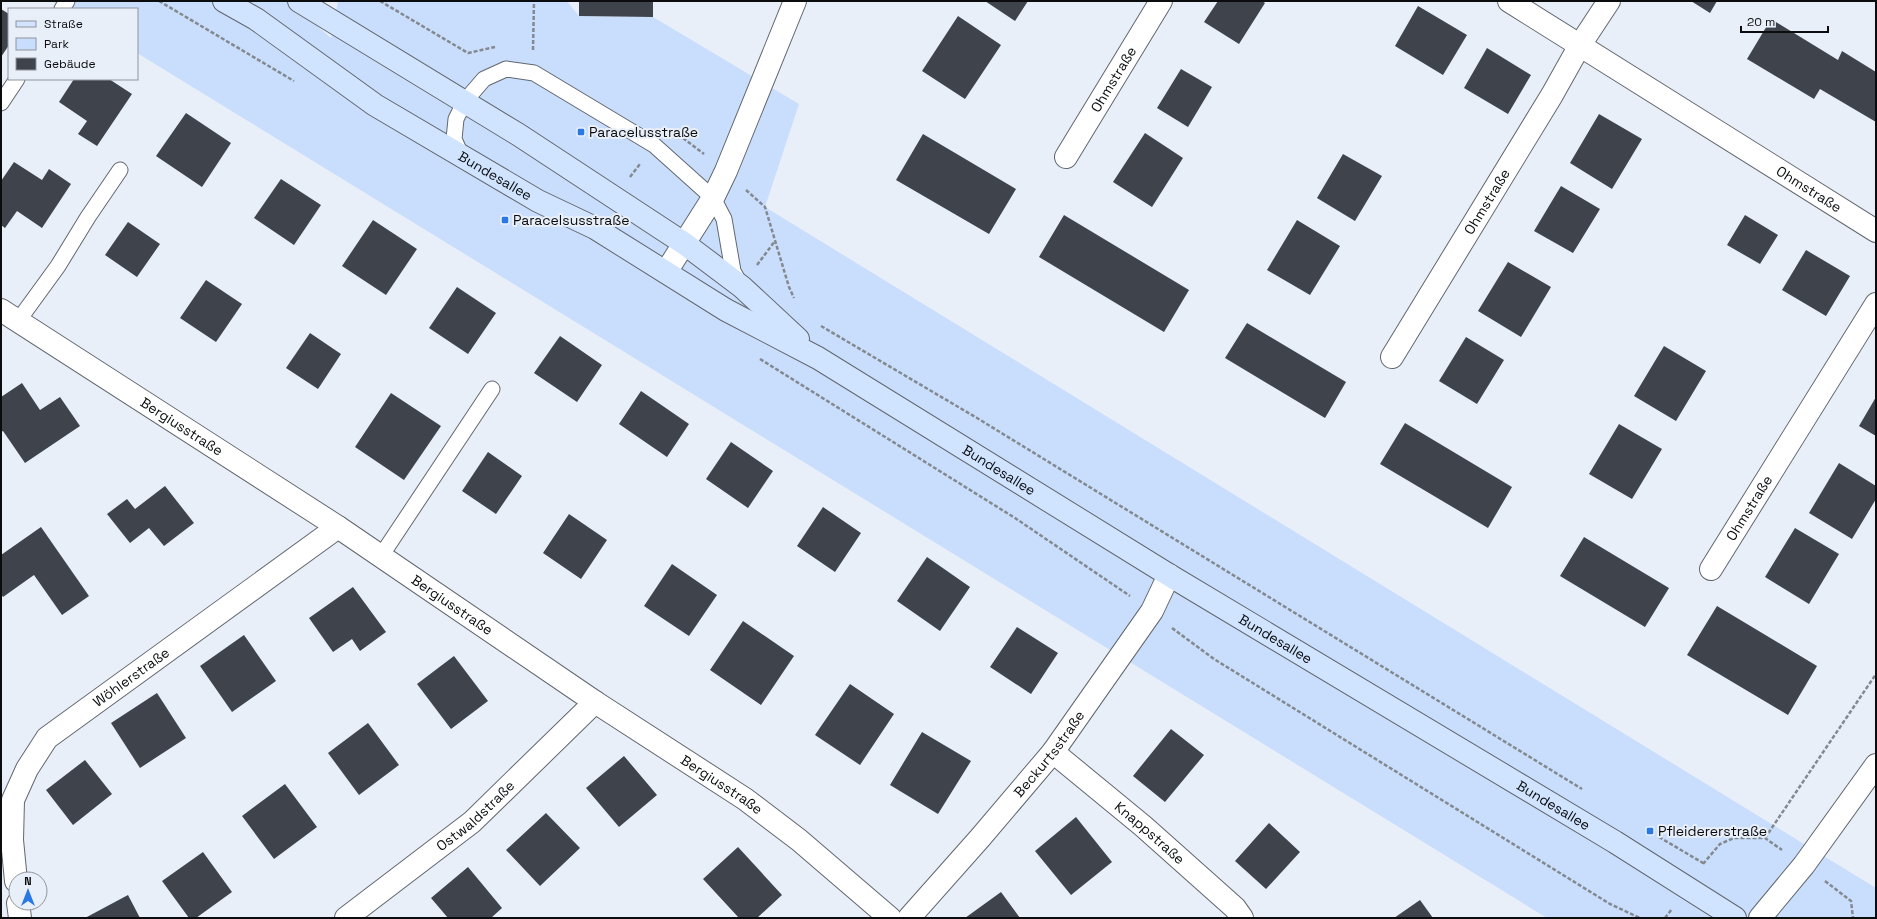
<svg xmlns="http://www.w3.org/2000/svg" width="1877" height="919" font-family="'Space Grotesk',sans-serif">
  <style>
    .green { fill: #c9defc }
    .building { fill: #3f444c }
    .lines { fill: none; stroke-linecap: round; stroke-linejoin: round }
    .lane-casing { stroke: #62676f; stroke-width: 17 }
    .street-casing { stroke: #62676f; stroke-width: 24 }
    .secondary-casing { stroke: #62676f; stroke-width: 24 }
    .path { stroke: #84898f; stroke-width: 2.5; stroke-dasharray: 4 2; stroke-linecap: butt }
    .lane { stroke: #fff; stroke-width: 15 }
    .street { stroke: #fff; stroke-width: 22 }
    .secondary { stroke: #d1e4ff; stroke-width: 22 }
    .poi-dot { fill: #2978e3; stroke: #e9eff9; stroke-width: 1.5 }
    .labels { text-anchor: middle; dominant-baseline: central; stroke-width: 4; stroke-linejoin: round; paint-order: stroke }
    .street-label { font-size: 14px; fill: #0a0c0e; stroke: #e9eff9 }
    .poi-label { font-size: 14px; fill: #0a0c0e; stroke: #e9eff9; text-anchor: start }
  </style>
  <rect width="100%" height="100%" fill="#e9eff9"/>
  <path class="green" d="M51,1H289L331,38L338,1H567L579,16L653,17L799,104L765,207L1876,888V918H1547L137,53V9H65Z"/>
  <path class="building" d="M579,1H653V17L579,16Z
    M985,1H1028L1015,21Z
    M1218,1H1262L1265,3L1239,44L1204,22Z
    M1691,1H1717L1710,13Z
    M1418,6L1467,35L1443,75L1395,46Z
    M1,9L9,14V45L1,57Z
    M958,16L1001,45L965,99L922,71Z
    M1771,19L1838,60L1842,51L1876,72V122L1820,89L1814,99L1747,59Z
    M1487,48L1531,75L1508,114L1464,88Z
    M1181,69L1212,87L1188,127L1157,108Z
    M74,79H109L132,94L97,146L78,134L87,121L59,102Z
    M186,113L231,143L202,187L156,156Z
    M1599,114L1642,139L1612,189L1570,163Z
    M1145,133L1183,158L1152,207L1113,182Z
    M923,134L1016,189L989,234L896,180Z
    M1343,154L1382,176L1355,221L1317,198Z
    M14,162L42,180L49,169L71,184L42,228L17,211L5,228L1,225V181Z
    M281,179L321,205L294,245L254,218Z
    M1561,186L1600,209L1573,253L1534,231Z
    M1064,215L1189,290L1164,332L1039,257Z
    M1745,215L1778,235L1760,264L1727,245Z
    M373,220L417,249L386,295L342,266Z
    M1297,220L1340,246L1310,295L1267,270Z
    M128,222L160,244L137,277L105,255Z
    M1806,250L1850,276L1826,316L1782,290Z
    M1508,262L1551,287L1521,337L1478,311Z
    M206,280L242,304L216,342L180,318Z
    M457,287L496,313L468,354L429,328Z
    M1247,323L1346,382L1325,418L1225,358Z
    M310,333L341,354L318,389L286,368Z
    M560,336L602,365L577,402L534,373Z
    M1466,337L1504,360L1477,404L1439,381Z
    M1664,346L1706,371L1676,421L1634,396Z
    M22,383L40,410L60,397L80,426L25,463L3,431L1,432V397Z
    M641,391L689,424L667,457L619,424Z
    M391,393L441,426L404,480L355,447Z
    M1876,397V436L1859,426Z
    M1405,423L1512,487L1488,528L1380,464Z
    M1619,424L1662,449L1632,499L1589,474Z
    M731,442L773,471L748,508L706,479Z
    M488,452L522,476L496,514L462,491Z
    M1839,463L1876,486V499L1852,539L1809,513Z
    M165,486L194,523L164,546L149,528L130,543L107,514L127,499L135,509Z
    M823,507L861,533L835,572L797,546Z
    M569,514L607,540L581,579L543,553Z
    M41,527L89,596L62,615L34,575L3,597L1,594V555Z
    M1795,528L1839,554L1809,604L1765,577Z
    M1584,537L1669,588L1645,627L1560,576Z
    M927,557L970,587L940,631L897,601Z
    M672,564L717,595L689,636L644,606Z
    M353,587L386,632L360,651L352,639L333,652L309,618Z
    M1717,606L1817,666L1788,715L1687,655Z
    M743,621L794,656L761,705L710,670Z
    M1017,627L1058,653L1031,694L990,667Z
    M244,635L276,681L232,712L200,666Z
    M454,656L488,701L451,729L417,684Z
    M850,684L894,714L860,765L815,735Z
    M157,693L186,738L140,768L111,723Z
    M368,723L399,765L359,795L328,753Z
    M1171,729L1204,755L1165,802L1133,776Z
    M922,732L971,761L938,814L890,785Z
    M624,756L657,795L619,827L586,788Z
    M85,760L112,794L73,825L46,790Z
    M285,784L317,827L274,859L242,816Z
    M546,813L580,848L540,886L506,850Z
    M1076,817L1112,862L1071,895L1035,851Z
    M1269,823L1300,852L1266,889L1235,861Z
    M738,847L782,895L757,918H739L703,879Z
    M203,852L232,892L196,918H189L162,881Z
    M468,867L502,908L491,918H448L431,898Z
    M1001,892L1020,918H965Z
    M128,895L140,918H85Z
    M1420,900L1433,918H1394Z"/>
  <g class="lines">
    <g class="lane-casing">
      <path id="lane" d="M62,9L67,1
        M1,103L17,79
        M462,157L454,139L456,119L465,101L484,79L506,69L534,73L654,145L713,198L724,219L733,271L740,284
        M18,321L58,266L88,217L120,170
        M381,556L492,389"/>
    </g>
    <g class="street-casing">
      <g id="street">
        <path id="s1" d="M1509,1L1876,231"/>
        <path id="s2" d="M1066,157L1161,1"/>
        <path d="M666,272L713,198L726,171L795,1"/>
        <path id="s3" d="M1,310L338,527L595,702L745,799L799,840L890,918"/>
        <path id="s4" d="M1392,357L1552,95L1580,45L1609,1"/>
        <path id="s5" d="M1711,569L1876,304"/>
        <path id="s6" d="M1053,752L1143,826L1235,908L1242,918"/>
        <path id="s7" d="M16,881L12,840L13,800L27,769L47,738L338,527"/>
        <path d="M18,903L20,918"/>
        <path id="s8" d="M346,918L472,822L595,702"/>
        <path id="s9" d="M909,918L980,838L1053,752L1152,611L1169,575"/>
        <path d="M1760,918L1804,865L1876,765"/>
      </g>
    </g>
    <g class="secondary-casing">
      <g id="secondary">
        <path id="s10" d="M224,1L256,19L375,105L538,201L595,228L726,310L818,358L1169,575L1615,842L1735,918"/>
        <path d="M299,1L519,135L685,244L742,287L798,339"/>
      </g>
    </g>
    <path class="path" d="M159,1L294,81
      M380,1L468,53L495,47
      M533,50L534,1
      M683,138L704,154
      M630,177L640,164
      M746,190L765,207L789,287L794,298
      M757,265L775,241
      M821,326L977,418L1582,789
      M760,359L1015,518L1130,596
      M1172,628L1214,659L1610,904L1640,918
      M1659,837L1703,863
      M1765,838L1876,674
      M1703,864L1720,844L1734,838H1765L1782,850
      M1825,881L1851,901L1853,918
      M1665,918L1672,909"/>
    <use href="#lane" class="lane"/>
    <use href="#street" class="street"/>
    <use href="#secondary" class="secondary"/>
  </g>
  <g class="poi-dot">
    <rect x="577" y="128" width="8" height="8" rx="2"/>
    <rect x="501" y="216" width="8" height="8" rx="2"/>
    <rect x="1646" y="827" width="8" height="8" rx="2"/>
  </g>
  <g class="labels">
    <g class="street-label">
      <text stroke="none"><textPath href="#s2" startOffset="91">Ohmstraße</textPath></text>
      <text stroke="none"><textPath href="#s10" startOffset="323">Bundesallee</textPath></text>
      <text stroke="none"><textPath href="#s1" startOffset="354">Ohmstraße</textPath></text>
      <text stroke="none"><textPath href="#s4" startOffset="182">Ohmstraße</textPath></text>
      <text stroke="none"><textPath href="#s3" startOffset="215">Bergiusstraße</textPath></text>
      <text stroke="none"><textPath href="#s10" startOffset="907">Bundesallee</textPath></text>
      <text stroke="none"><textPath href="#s5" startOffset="72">Ohmstraße</textPath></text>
      <text stroke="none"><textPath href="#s3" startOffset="539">Bergiusstraße</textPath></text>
      <text stroke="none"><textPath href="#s10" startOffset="1231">Bundesallee</textPath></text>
      <text stroke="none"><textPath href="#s7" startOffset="256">Wöhlerstraße</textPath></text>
      <text stroke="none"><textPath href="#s9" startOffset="216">Beckurtsstraße</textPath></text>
      <text stroke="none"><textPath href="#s3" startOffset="863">Bergiusstraße</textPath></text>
      <text stroke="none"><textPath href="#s10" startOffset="1555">Bundesallee</textPath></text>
      <text stroke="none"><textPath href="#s8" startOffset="165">Ostwaldstraße</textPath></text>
      <text stroke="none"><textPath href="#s6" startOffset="126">Knappstraße</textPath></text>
    </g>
    <g class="poi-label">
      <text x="589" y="132">Paracelusstraße</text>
      <text x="513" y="220">Paracelsusstraße</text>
      <text x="1658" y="831">Pfleidererstraße</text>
    </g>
  </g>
  <rect width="1877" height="919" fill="none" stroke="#0a0c0e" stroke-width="4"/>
  <rect x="8" y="8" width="130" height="72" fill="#e9eff9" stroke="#90949b"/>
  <rect x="16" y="21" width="20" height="6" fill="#d1e4ff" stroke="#90949b"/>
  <text x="44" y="28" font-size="12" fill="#0a0c0e">Straße</text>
  <rect x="16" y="38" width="20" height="12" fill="#c9defc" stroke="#90949b"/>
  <text x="44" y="48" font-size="12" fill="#0a0c0e">Park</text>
  <rect x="16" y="58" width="20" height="12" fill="#3f444c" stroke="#90949b"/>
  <text x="44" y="68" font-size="12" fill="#0a0c0e">Gebäude</text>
  <g transform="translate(28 891)"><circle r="19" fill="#e9eff9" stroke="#90949b"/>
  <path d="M0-3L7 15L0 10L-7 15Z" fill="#2978e3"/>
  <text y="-6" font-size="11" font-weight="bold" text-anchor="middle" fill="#0a0c0e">N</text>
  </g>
  <path d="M1741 26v6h87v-6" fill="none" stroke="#0a0c0e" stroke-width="2"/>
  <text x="1747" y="26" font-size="12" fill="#0a0c0e" stroke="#e9eff9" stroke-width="3" paint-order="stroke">20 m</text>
</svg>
